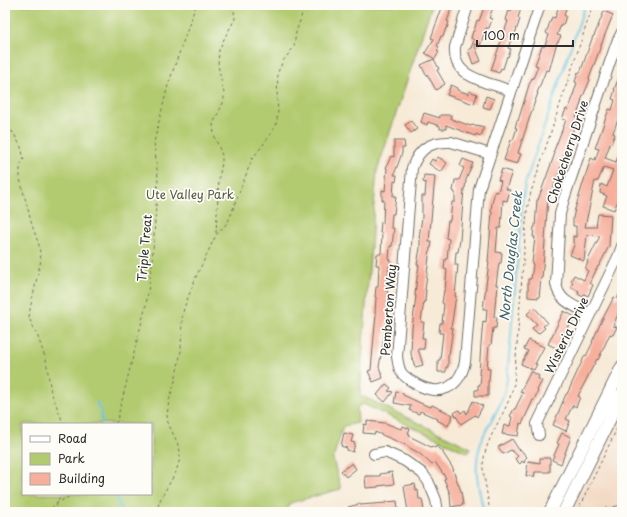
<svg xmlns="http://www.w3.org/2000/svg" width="627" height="517" font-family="'Playpen Sans',sans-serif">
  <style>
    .built { fill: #f1d5bd }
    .green { fill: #b2cb70; stroke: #6e7b4e; fill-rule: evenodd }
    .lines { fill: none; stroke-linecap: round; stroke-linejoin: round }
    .stream { stroke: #65c5e3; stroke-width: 2 }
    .building { fill: #f7af9c }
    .minor-casing { stroke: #726e67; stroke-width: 12 }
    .major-casing { stroke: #726e67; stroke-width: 14 }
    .path { stroke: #726e67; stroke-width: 1; stroke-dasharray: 3 3; stroke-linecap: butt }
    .minor { stroke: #fff; stroke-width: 10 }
    .major { stroke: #fff; stroke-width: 12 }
    .labels { text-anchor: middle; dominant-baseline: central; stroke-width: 3.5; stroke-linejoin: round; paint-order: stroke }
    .street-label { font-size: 12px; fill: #2b2b2b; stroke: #fdfcf7 }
    .park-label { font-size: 12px; fill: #545b40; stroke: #fdfcf7 }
    .water-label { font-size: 13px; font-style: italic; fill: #3f616b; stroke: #fdfcf7 }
  </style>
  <rect width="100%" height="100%" fill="#fdfcf7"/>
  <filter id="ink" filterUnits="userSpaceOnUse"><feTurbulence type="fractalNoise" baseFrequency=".025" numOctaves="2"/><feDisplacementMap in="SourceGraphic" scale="8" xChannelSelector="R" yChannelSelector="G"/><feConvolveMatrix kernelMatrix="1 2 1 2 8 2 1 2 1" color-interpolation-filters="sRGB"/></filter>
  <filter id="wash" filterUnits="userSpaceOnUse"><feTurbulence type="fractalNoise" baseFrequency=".012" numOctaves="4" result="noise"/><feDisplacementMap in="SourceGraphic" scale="16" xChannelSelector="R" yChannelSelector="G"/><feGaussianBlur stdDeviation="0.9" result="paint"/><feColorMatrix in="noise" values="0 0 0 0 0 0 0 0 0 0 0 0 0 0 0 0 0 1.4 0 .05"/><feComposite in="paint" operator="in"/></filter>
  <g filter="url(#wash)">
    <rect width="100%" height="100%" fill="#f7ead7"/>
    <path class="built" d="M622,409V512H571L595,464Z"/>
    <path class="green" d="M5,5H432L377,171L363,344L360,397H364L471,448L468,453L363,404L357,407L358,423L343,426L333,459L341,489L290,503L286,512H5ZM23,424H151V494H23Z"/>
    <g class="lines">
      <path class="stream" d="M97,402V406L100,407L102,424
        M115,494L122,512
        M484,512C478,486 472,466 482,440C485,430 492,421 496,412C502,402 505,391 507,380L523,196L525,184L585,5"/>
    </g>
    <g id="blocks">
      <path class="building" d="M443,5H452L449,16L447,21L449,22L447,28H446L443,37L441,36L437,46L439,47L437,51L439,52L435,59L425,53L434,39L431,38Z
        M485,5H494L489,18L492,19L489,28H486L480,46L474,44L481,61L473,64L468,50L471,48L474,40L471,38L473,31H474L477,20L479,21Z
        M514,5H522L518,18L520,19L514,37H512L508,48L511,49L508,57L507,56L503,69L501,68L499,73L491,70L508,21L506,20L509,10L511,11Z
        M559,5H567L564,15L566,16L563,25H561L557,35L561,36L558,42H557L549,71L546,70L537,93H538L534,104L518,153L521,154L517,164L504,160L511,140H513L517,128H515L517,120L518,121L529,85L532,78L533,79L538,66L535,65L542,46L544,47L549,35L546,33L552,17L555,18Z
        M604,11L613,15L604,37L589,79L590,80L581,101H582L576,117L578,118L570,138H571L569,144L568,143L561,163L562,164L550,198L548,197L544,255L542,278L541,277L539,298L528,297V279H531L533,264H532L535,237H533L534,227H535L537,200H538L555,153H553L566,120L562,119L566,109L568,110L574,95H573L577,83L575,82L578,72L580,73L593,36H594Z
        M434,59L439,69L437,70L445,84L436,90L427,74L426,75L421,65Z
        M621,72H622V113L620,119H618L613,133L615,134L611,144H610L605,158L616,162L621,148H622V188L619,195L620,196L614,210L603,206L607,196L600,193L601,184L607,187L613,170L604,167L598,181H595L585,227H596L598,214L611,215L609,246L599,266H598L590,283L593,285L588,296L584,294L583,297L578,294L579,291L571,287L573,282L571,281L574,275L584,280L588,271L585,269L588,262H587L600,236L587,235L584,261L570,255L575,243H573V236L576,237V226H573V218L575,209L591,158L595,160L599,149L595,148L609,109L612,110L615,100L612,99L615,90H614Z
        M451,85L457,88V90L469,94V91L477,94L474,104L447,95Z
        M486,96L494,99L490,109L483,107Z
        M424,113L440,118V115H451V119L471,126L472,125L476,126V125L484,127L481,136L476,134L475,136L446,125V129H440V126L428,122L427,125L421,122Z
        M411,121L417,129L411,133L405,125Z
        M394,141H404L405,148H402V153L394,175H397L396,182L394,181L393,196H396L394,214H392L391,228H394L392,246H390L389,260H391L390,266H389L387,292H388L387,319L379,367L383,378L373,382L368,371L371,370L376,314H375L376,297H375L376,287H378L379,265H376L377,254H381L382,233H380L381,222L383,223L384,200H382V190L385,191L387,168H386L391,156L394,157Z
        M438,157L447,163L441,172L429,164L432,159L435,161Z
        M463,159L473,163L466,180L465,188H464L460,240L458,252H456L455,265H458L455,296H456L451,328H453L449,355H448V367H446V372H438V360H440L443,333H439L440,323H442L444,304L442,303L444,290H445L447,270L444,269L445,259H447L449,239L446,238L448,221H450L452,202H455V192L453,191L455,180H459L464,168L460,166Z
        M502,169L512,172L506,189L510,190L507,201L503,200L501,228H498L496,252L502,253L501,263H499L496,285H498L497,296H496L494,317H497L496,328H493L491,345H489L487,369H490L489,381H488V396H475V390H478V385H480L481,375H479L481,344L483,321L486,322L487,309H483L489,262H488L492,212H491L492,203L495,191L498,192L501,181L498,180Z
        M424,175L435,176L429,242H432L431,248H430L427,274L425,290H426L425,302L424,301L421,322H424L422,338H425L424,349H418L423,365L415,367L411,354L412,328L416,296H415L416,285L419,265H417L420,248V238H419L422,217V196H425L426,183L423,182Z
        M622,287V305L613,326L617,327L613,335L610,334L598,360L597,359L591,370L578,396L580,397L576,407L573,405L566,419L570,421L566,431L553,425L566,394H567L585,355L586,356L593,342H592L602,320L614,297L617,299Z
        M534,307L548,323L543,326L545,328L538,334L532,328L537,324L527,314Z
        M564,311L575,317L570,326H568L558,349L548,344Z
        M529,340L544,347L535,364H537L534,370L521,364L528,351L524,349Z
        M531,371L539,376L538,379L542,381L537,390L538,391L534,400H533L522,424L520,423L518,436L502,434L504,425L510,426L512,417L510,416L514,409H515L523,393L520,392Z
        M386,384L391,388L388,391L393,392L385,402L377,395Z
        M396,392L403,393V395L427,406L431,407L432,405L453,415L448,426L437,420L438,419L420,411L419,414L409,410L411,406L394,403Z
        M473,401L483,406L477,417L475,415L461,424L454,413L459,410L461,413L465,410L467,414Z
        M367,421L385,423L401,429L403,426L410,429L408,433L410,434L409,436L431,447L432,446L435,448L437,446L443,452V453L454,470H453L461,491L463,505L451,507L450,494L444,479L446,478L435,462L432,465L419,453L408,447V446L375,432V434L363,433L364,424L367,425Z
        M344,433L353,435L351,442L355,443L353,452L347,450V448L341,446Z
        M562,433L571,437L561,464L552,460L559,444L557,443Z
        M512,439L519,450L520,449L527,457L524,460L525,462L524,463L522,461L520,464L515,459L518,456L511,450L503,454L498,447Z
        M540,458H550V472H535L534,477L526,476L528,461L540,463Z
        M352,463L356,469L346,477L341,471Z
        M392,472L394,484L378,486V487L366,488L365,476H380V474Z
        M415,484L416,490H418L419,499H422L424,511L408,512L404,486Z
        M397,501L398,510L394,511V512H350L348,507L360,504V505L386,503V502Z"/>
    </g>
  </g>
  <g filter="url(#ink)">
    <use href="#blocks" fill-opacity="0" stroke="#726e67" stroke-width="1"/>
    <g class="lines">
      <g class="minor-casing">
        <path id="minor" d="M468,5L455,47C453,70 468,76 487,83C495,85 503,88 511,91
          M617,5L622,7
          M490,154L451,142C431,141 419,148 412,168L397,357C398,361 398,367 401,372C404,377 411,381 416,384C439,397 459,389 465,362L479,189L540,5
          M590,314C575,306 559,302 556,284L560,214L564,199L609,65L617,42L622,32
          M539,435L537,424L618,257L622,246
          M374,454L385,452L405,461L422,473L428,481L432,490L436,500L438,512
          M616,512L622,511"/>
      </g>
      <g class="major-casing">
        <path id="major" d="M550,512L622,367
          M564,512L622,394"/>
      </g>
      <path class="path" d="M5,130L13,132L21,147L24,159L20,165V179L32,225L39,245L41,260L30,309L29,318L38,337L46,360L51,392L61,417L62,424
        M216,233L219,178L222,163V155L214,135L213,124L224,101V93L218,65L219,50L225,37L235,19L234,11L229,5
        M116,424L146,305L152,264L158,178L154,142L168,85L196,5
        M47,512L57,503L74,494
        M54,512L60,496V494
        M156,512L161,498L176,472L180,458V451L177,442L168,423L167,415L169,401L175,381L181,351L182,319L184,308L196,277L216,235L228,222L252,159L269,137L276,125L278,113L277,99L278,72L283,61L294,47L296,32L301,18L303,5
        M490,512L483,469C483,443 499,424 508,402C511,396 512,390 514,384L527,210L531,192L593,5
        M577,512L622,418
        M599,512L606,508L610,507"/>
      <use href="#minor" class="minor"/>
      <use href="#major" class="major"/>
    </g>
  </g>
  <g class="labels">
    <g class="street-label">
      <text transform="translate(567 152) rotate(-72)">Chokecherry Drive</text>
      <text transform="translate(144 248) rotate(-85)">Triple Treat</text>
      <text transform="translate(388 310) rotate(-86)">Pemberton Way</text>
      <text transform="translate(566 335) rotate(-64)">Wisteria Drive</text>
    </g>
    <g class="park-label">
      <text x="190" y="194">Ute Valley Park</text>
    </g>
    <g class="water-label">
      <text transform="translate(510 256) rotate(-84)">North Douglas Creek</text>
    </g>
  </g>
  <rect width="627" height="517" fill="none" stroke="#fdfcf7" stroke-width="20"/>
  <rect x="22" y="423" width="130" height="72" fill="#fdfcf7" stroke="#a9a8a5"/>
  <rect x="30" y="436" width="20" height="6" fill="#ffffff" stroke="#a9a8a5"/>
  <text x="58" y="443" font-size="12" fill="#2b2b2b">Road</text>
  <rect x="30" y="453" width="20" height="12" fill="#b2cb70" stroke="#a9a8a5"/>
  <text x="58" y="463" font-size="12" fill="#2b2b2b">Park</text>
  <rect x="30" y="473" width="20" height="12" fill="#f7af9c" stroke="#a9a8a5"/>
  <text x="58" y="483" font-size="12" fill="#2b2b2b">Building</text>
  <path d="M477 40v6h96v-6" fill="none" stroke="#2b2b2b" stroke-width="2"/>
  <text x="483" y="40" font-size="12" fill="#2b2b2b" stroke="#fdfcf7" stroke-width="3" paint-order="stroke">100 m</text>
</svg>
